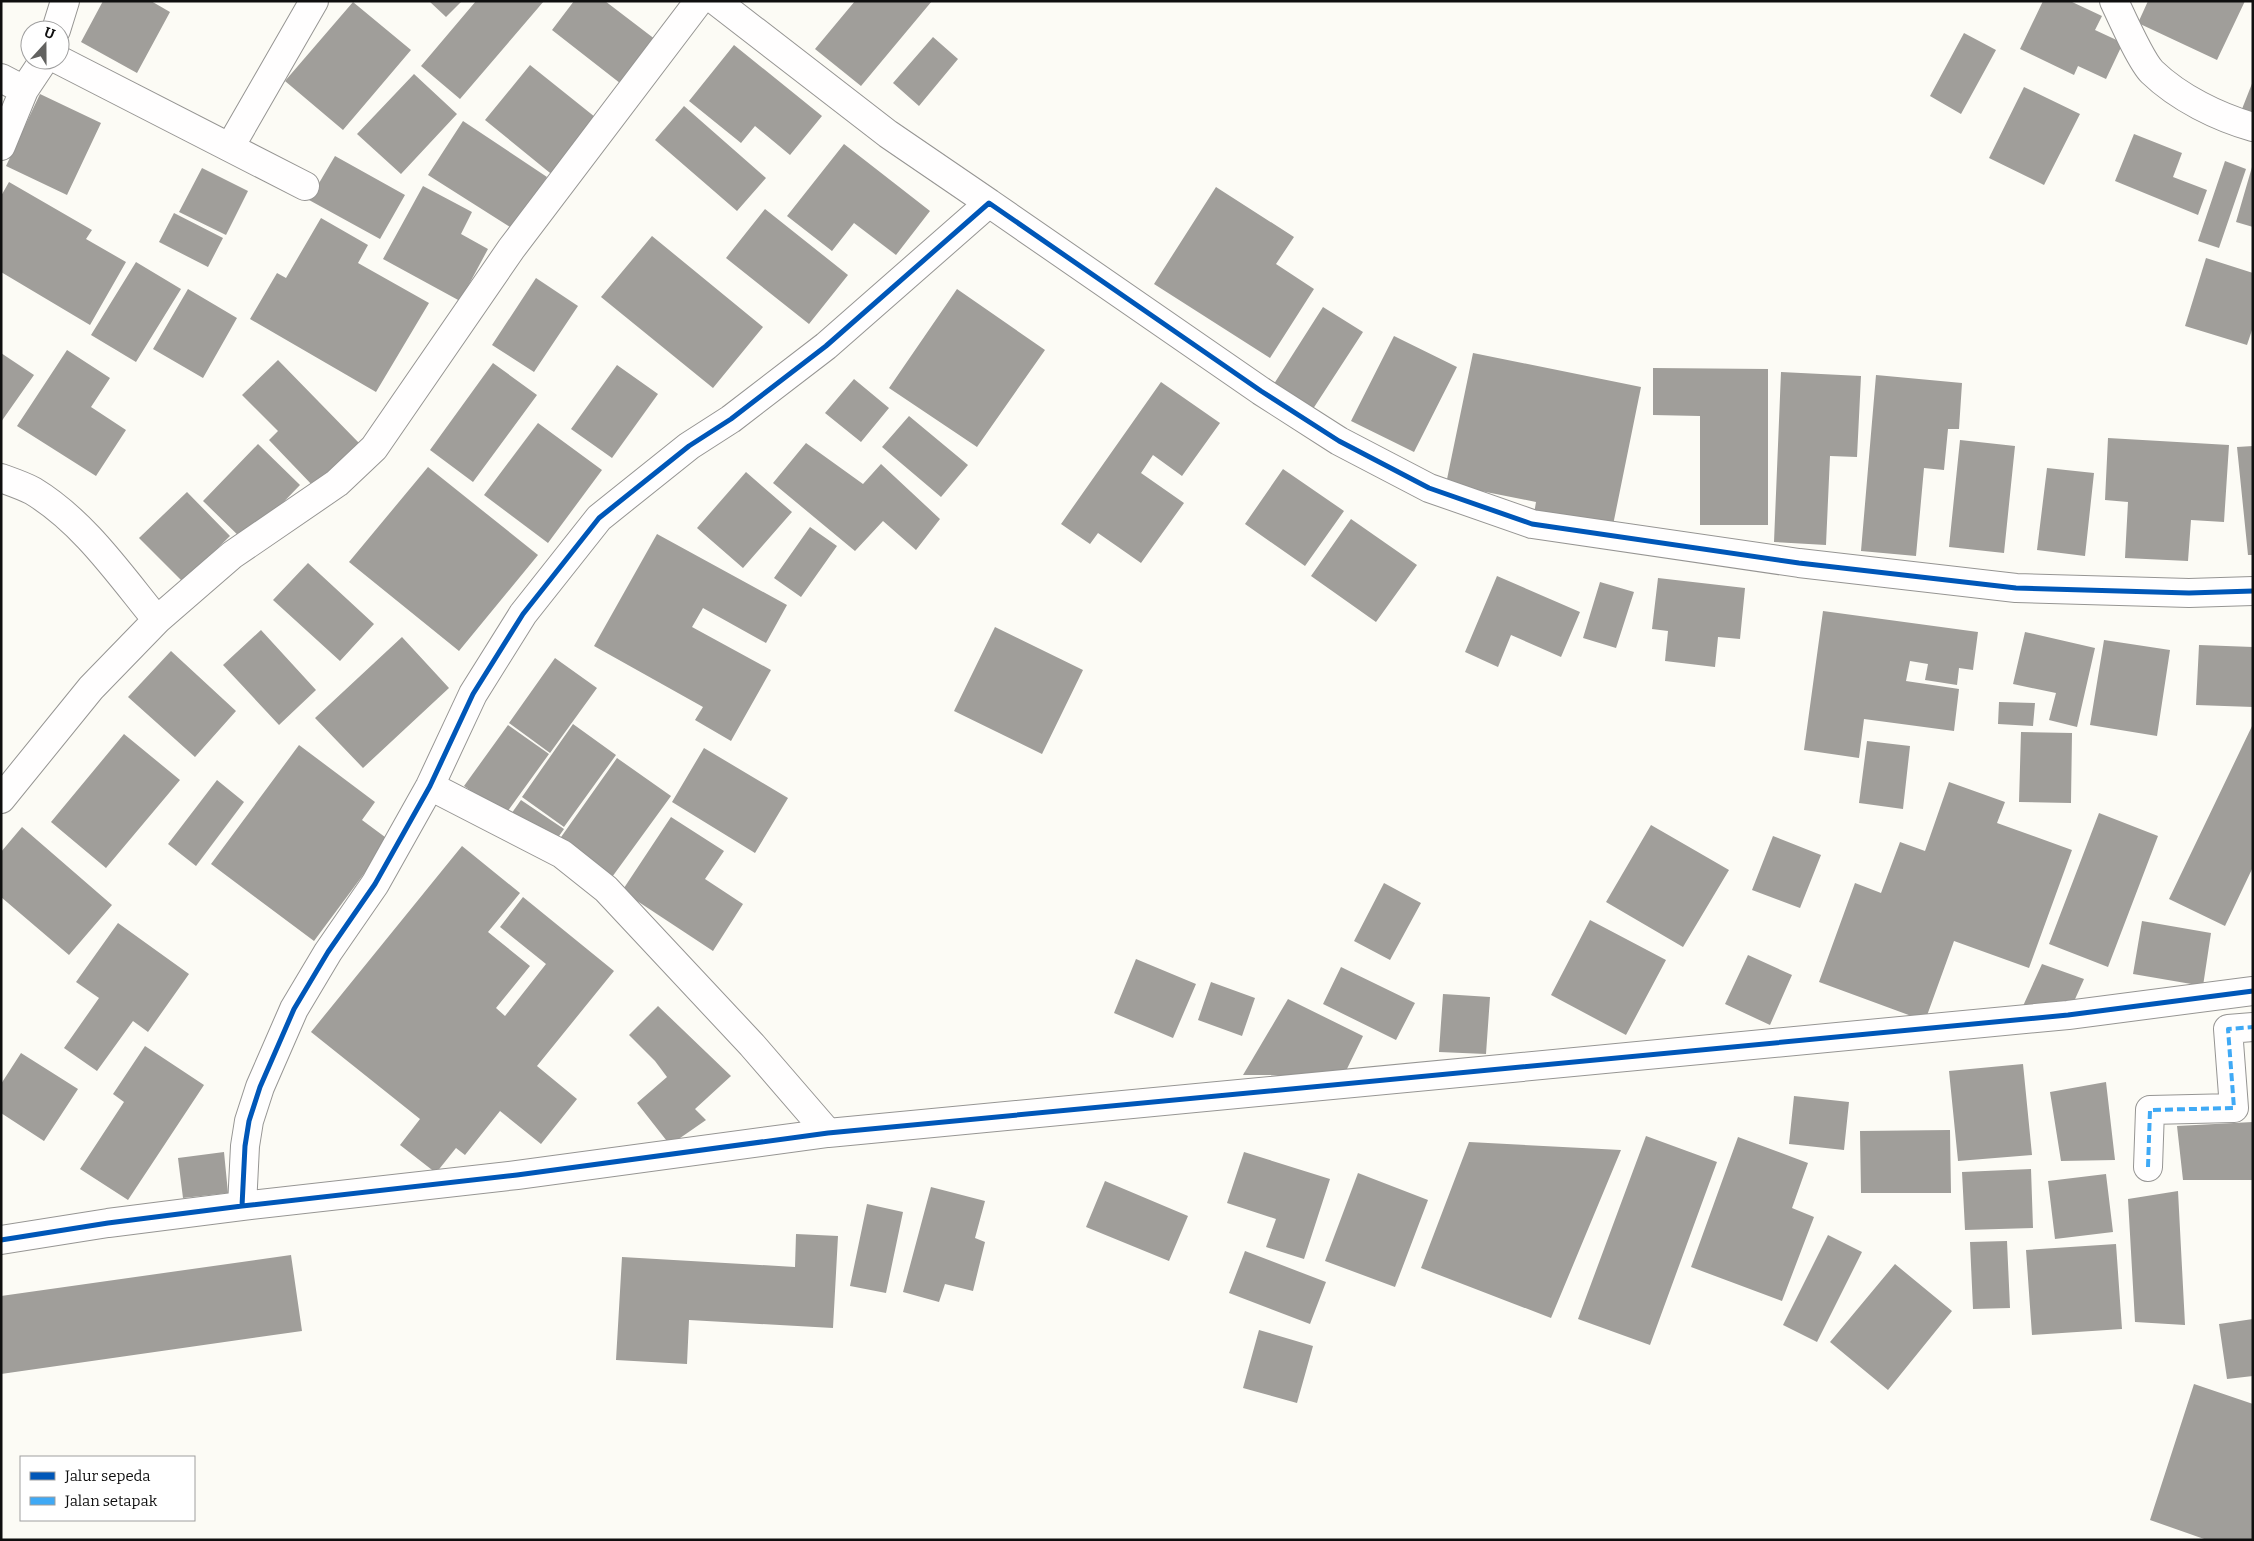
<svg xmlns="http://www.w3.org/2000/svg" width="2254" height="1541" font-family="Bitter,serif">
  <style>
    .building { fill: #a09e9a }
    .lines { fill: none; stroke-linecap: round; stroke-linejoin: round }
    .street-casing { stroke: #969593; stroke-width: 30 }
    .street { stroke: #fffefe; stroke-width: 28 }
    .quiet { stroke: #3fa9f5; stroke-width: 4; stroke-dasharray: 8 4; stroke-linecap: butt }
    .cycleway-casing { stroke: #fff; stroke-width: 8 }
    .cycleway { stroke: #0057b8; stroke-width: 5 }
  </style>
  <rect width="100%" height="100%" fill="#fcfbf5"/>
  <path class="building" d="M103,1H151L170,12L137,73L81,42Z
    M429,1H462L446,17Z
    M476,1H544L460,99L421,66Z
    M574,1H605L660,43L625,87L552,30Z
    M855,1H932L861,86L815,49Z
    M2043,1H2070L2102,16L2095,30L2123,43L2106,79L2078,66L2074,75L2020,49Z
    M2148,1H2245L2217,60L2138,23Z
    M353,2L411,50L343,130L285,81Z
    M1964,33L1996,50L1961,114L1930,96Z
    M933,37L958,59L919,106L893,83Z
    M734,45L822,116L790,155L755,126L741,143L689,101Z
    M530,65L600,121L555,177L485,120Z
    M414,74L457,114L401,174L357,134Z
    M2253,81V113L2242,109Z
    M2024,87L2080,114L2044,185L1989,158Z
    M40,94L101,123L67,195L6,166Z
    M684,106L766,178L737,211L655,140Z
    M463,121L547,177L513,229L428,175Z
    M2134,134L2182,153L2173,177L2207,190L2198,215L2115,181Z
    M844,144L930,211L896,255L854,223L832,251L787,216Z
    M335,156L405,195L380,239L309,200Z
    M2225,161L2246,169L2219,248L2198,241Z
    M2252,167H2253V227L2236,222Z
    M202,168L248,191L226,235L179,212Z
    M9,182L92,230L86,239L126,262L90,325L1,272V196Z
    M423,186L472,212L461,234L488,249L460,301L383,259Z
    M1216,187L1294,237L1276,264L1314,289L1270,358L1154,284Z
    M765,209L848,275L809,324L726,258Z
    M174,213L223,238L208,267L159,242Z
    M321,218L368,245L358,263L429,303L376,392L250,319L277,273L286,278Z
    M652,236L763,327L713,388L601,297Z
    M2206,258L2253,273V327L2247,345L2185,326Z
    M136,262L181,289L136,362L91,335Z
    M536,278L578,306L534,372L492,345Z
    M188,289L237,318L203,378L153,349Z
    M957,289L1045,350L977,447L889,388Z
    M1323,307L1363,332L1311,412L1272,387Z
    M1394,336L1457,367L1414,452L1351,421Z
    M67,350L110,378L91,407L126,430L96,476L17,426Z
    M1,353L34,375L1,422Z
    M1473,353L1641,387L1612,530L1534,514L1536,502L1446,484Z
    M278,360L359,443L314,487L269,440L278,431L242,395Z
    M493,363L537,395L473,482L430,450Z
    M617,365L658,394L612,458L571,429Z
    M1653,368L1768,369V525H1700V416L1653,415Z
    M1781,372L1861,376L1857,457L1830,456L1826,545L1774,542Z
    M1876,375L1962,383L1959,429H1948L1944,470L1924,468L1916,556L1861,551Z
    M854,379L889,408L861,442L825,413Z
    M1161,382L1220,423L1182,476L1153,455L1141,473L1184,503L1141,563L1098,533L1090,544L1061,524Z
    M909,416L968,465L941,497L882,447Z
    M538,423L602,470L548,543L484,495Z
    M2108,438L2229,445L2224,522L2191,520L2188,561L2125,558L2128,502L2105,500Z
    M1960,440L2015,446L2004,553L1949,547Z
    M806,443L863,484L881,464L940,519L916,550L883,521L855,551L773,483Z
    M258,444L300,485L245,542L203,501Z
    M2253,446V555H2248L2237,447Z
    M428,467L538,555L459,651L349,562Z
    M2047,468L2094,473L2085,556L2037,550Z
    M1283,469L1344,511L1305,566L1245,524Z
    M746,472L792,512L743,568L697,528Z
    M187,492L230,536L183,582L139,538Z
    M1351,519L1417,565L1376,622L1311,576Z
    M810,527L837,546L801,597L774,578Z
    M657,534L787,605L766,643L703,608L692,627L771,670L731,741L695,720L703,707L594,646Z
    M308,563L374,624L340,661L273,600Z
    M1497,576L1580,612L1561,657L1511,635L1498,667L1465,652Z
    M1658,578L1745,588L1740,639L1718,637L1715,667L1665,661L1668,631L1652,629Z
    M1600,582L1634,592L1616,648L1583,638Z
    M1823,611L1978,632L1973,670L1959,668L1957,685L1925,680L1928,664L1910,661L1906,681L1959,689L1954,731L1864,719L1859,758L1804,750Z
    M995,627L1083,670L1042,754L954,711Z
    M261,630L316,690L279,725L223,665Z
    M2025,632L2095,648L2077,727L2049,720L2056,693L2013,684Z
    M402,637L449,688L363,768L315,718Z
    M2104,640L2170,650L2157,736L2090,725Z
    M2199,645L2253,647V707L2196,705Z
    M171,651L236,711L195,757L128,697Z
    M555,658L597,688L550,753L509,723Z
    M1999,702L2035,703L2033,726L1998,724Z
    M573,724L616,755L564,827L522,797Z
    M2253,724V867L2225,926L2169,899Z
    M508,725L549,754L505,815L464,786Z
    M2021,732L2072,733L2071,803L2019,802Z
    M124,734L180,780L106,868L51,822Z
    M1867,741L1910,746L1903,809L1859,803Z
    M299,745L375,802L362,820L389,840L314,941L211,864Z
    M704,748L788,798L755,853L672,802Z
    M617,758L671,796L607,884L554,847Z
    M217,780L244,802L196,866L168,844Z
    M1949,782L2005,802L1997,823L2072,850L2029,968L1954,941L1925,1021L1819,982L1855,883L1881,893L1900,842L1925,851Z
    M521,800L564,829L552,846L509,817Z
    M2099,813L2158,836L2108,967L2049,944Z
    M671,817L724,851L705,879L743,904L713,951L622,891Z
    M1651,825L1729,870L1683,947L1606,902Z
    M22,827L112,905L69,955L1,897V852Z
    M1773,836L1821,855L1800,908L1752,890Z
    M462,846L520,893L488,932L530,966L496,1008L505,1016L546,964L500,927L523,897L614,971L537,1066L577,1099L541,1144L500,1111L465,1155L456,1148L436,1173L400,1145L420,1119L311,1032Z
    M1384,883L1421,903L1390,960L1354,941Z
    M1590,920L1666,960L1626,1035L1551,995Z
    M2142,921L2211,933L2203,986L2133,974Z
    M118,923L189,974L148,1032L133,1021L97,1071L64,1048L99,998L76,982Z
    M1748,955L1792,975L1770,1025L1725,1004Z
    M1136,959L1196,984L1173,1038L1114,1013Z
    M2042,964L2084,979L2068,1015L2023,1006Z
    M1341,967L1415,1003L1396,1040L1323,1004Z
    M1211,982L1255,998L1242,1036L1198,1020Z
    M1443,994L1490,997L1486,1054L1439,1052Z
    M1288,999L1363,1036L1344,1075H1243Z
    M658,1006L731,1076L695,1109L706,1120L670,1145L637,1103L667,1077L655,1061L629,1035Z
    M145,1046L204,1085L128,1200L80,1169L124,1102L113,1094Z
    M21,1053L78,1089L44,1141L1,1113V1084Z
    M2023,1064L2032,1155L1958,1161L1949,1071Z
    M2106,1082L2115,1160L2061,1161L2050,1092Z
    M1794,1096L1849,1102L1844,1150L1789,1144Z
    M2253,1122V1180H2183L2177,1126Z
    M1950,1130L1951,1193H1861L1860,1131Z
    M1646,1136L1717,1162L1650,1345L1578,1319Z
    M1738,1137L1808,1163L1792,1208L1814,1217L1782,1301L1691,1267Z
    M1469,1142L1621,1150L1551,1318L1421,1268Z
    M224,1152L228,1193L183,1198L178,1158Z
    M1244,1152L1330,1179L1304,1259L1266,1247L1276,1219L1227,1203Z
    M2031,1169L2033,1228L1965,1230L1962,1172Z
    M1358,1173L1428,1200L1395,1287L1325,1261Z
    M2106,1174L2113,1232L2055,1239L2048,1181Z
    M1105,1181L1188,1216L1169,1261L1086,1227Z
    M931,1187L985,1201L975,1238L985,1242L973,1291L945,1284L939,1302L903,1292Z
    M2178,1191L2185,1325L2135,1322L2128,1199Z
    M867,1204L903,1212L886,1293L850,1286Z
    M796,1234L838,1236L833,1328L689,1320L687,1364L616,1360L622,1257L795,1267Z
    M1828,1235L1862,1252L1817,1342L1783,1325Z
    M2007,1241L2010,1308L1973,1309L1970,1242Z
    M2116,1244L2122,1329L2032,1335L2026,1250Z
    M1245,1251L1326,1282L1310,1324L1229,1293Z
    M291,1255L302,1331L1,1374V1296Z
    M1895,1264L1952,1311L1888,1390L1830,1342Z
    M2253,1319V1376L2227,1379L2219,1324Z
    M1259,1330L1313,1346L1297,1403L1243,1388Z
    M2194,1384L2253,1404L2252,1540H2207L2150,1520Z"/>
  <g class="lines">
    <g class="street-casing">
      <path id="street" d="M716,1L888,134L989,203
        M2114,1C2122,18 2141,61 2152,72C2179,98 2218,117 2253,127
        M56,30L65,1
        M59,60L305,186
        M1,78L24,90
        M1,146L24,90L44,60
        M230,147L314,1
        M1,478C12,482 24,486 33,491C84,522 120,575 157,620
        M430,786L562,854L606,889L752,1045L828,1133
        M1,799L91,688L157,620L232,555L337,483L374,448L511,249L699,1
        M2148,1167L2150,1110L2234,1108L2228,1029L2253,1027
        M242,1206L245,1146L249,1121L260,1087L294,1009L328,952L375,884L430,786L473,694L523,614L599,518L689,446L731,419L826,346L989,203L1261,391L1339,441L1429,488L1532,524L1799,563L2016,588L2189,593L2253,591
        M1,1240L108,1223L242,1206L517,1175L828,1133L2068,1015L2253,991"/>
    </g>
    <use href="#street" class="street"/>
    <path class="quiet" d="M2148,1167L2150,1110L2234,1108L2228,1029L2253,1027"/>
    <g class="cycleway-casing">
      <path id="cycleway" d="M242,1206L245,1146L249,1121L260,1087L294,1009L328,952L375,884L430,786L473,694L523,614L599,518L689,446L731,419L826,346L989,203L1261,391L1339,441L1429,488L1532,524L1799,563L2016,588L2189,593L2253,591
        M1,1240L108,1223L242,1206L517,1175L828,1133L2068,1015L2253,991"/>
    </g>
    <use href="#cycleway" class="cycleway"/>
  </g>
  <rect width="2254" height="1541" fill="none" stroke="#0f0f0f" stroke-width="5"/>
  <rect x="20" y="1456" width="175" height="65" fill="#ffffff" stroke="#9f9f9f"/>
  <rect x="30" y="1472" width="25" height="8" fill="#0057b8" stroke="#9f9f9f"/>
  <text x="65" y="1481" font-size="15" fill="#0f0f0f">Jalur sepeda</text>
  <rect x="30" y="1497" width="25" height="8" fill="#3fa9f5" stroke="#9f9f9f"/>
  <text x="65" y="1506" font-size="15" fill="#0f0f0f">Jalan setapak</text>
  <g transform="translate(45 45) rotate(21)"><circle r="24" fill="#ffffff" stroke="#9f9f9f"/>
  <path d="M0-4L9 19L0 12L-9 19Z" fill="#626260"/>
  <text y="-8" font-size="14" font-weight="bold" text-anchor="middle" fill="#0f0f0f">U</text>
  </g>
</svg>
